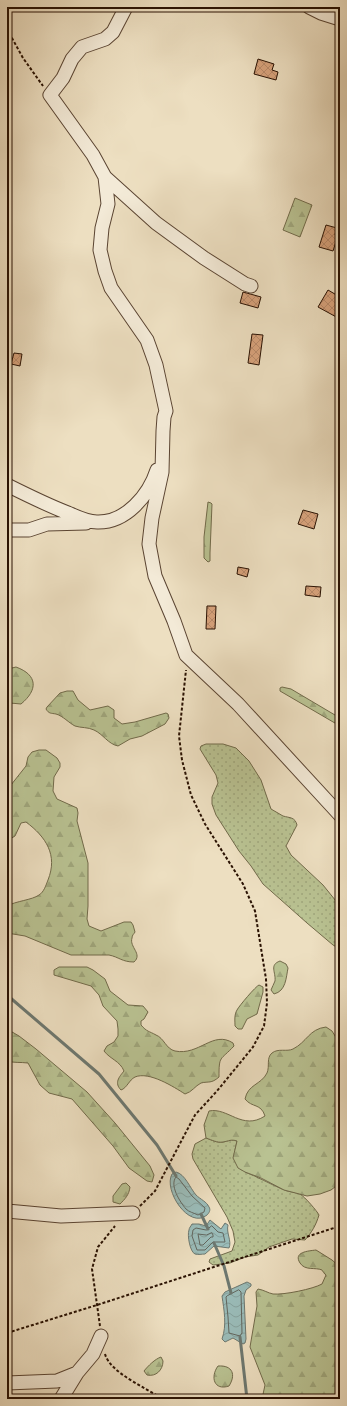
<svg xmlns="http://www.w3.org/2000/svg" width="347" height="1406" font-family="Alegreya,serif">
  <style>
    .grass { fill: url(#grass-dots); stroke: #716a4a }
    .forest { fill: url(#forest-firs); stroke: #716a4a }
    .water { fill: url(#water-waves); stroke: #6d7870 }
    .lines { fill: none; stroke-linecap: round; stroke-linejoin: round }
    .shore { stroke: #62665e; stroke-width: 1 }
    .stream { stroke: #6d7870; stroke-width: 3 }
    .building { fill: url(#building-cross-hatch); stroke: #291102 }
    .minor-casing { stroke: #5a4432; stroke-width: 15 }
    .path { stroke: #291102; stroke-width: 2; stroke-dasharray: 3 2; stroke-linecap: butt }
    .minor { stroke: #f3ead7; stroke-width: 13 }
  </style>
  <defs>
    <pattern id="grass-dots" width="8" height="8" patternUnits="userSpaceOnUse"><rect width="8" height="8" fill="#b9c292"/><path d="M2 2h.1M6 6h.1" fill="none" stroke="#9fa67c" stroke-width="1.8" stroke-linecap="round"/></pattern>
    <pattern id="forest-firs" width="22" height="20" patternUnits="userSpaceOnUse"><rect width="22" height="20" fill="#b9c292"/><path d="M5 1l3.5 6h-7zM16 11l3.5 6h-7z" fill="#9fa67c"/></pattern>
    <pattern id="water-waves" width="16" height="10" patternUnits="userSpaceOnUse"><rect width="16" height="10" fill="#9abcb9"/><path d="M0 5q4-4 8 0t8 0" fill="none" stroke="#85a19d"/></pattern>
    <pattern id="building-cross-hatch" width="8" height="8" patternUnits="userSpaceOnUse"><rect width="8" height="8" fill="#d7a27b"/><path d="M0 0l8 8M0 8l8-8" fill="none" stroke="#b98a69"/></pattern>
  </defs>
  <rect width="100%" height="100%" fill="#eddfc1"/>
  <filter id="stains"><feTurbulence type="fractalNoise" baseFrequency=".005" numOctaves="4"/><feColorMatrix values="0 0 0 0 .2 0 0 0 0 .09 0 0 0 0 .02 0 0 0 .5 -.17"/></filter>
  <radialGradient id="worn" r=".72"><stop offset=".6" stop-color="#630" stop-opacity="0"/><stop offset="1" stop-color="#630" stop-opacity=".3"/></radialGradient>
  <path class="grass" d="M206,744H223L236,748L249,761L261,780L271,809C275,811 279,814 283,816C290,818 295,817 297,825L286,846L291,855L323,885L340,906V949L333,945L307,923L263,884L251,866L239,851L216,815L212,804V797L218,783L216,775L200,749L201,746Z
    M206,1138C212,1140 217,1143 223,1142C229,1141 231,1139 237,1141L235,1150L245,1172C258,1177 270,1184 282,1189C288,1192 295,1192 300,1194C305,1197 317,1211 319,1215C316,1225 312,1232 305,1240L292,1239L269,1247L258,1255L245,1257L230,1263L213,1265L209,1262L210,1259L232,1251L235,1242L233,1231L227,1217L193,1159L192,1154L195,1144Z"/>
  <path class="forest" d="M295,198L312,205L300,237L283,230Z
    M208,502L211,503L212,504L210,553V561L208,562L204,558V537Z
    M16,667C38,675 38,690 21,704L10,703L7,701V673L12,668Z
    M282,687L291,689L340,718V726L280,691V688Z
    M67,691H73L78,700L90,710L108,706L114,710V718L122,724L135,722L166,713L168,714L169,718L165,724L142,736L130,739L118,746C108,744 103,734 94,730C88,727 81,728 75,726C69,723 63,716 56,714C51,713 49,714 46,709L47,707L60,693Z
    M39,750H46L57,758L60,763V767L54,777L53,791L57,799L77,808L78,813L77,821L88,863V906L87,919L89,926L101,931L124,922H131L133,925L135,932C134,934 132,935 132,938C129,947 143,954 134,962C122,962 119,957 109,955H71L25,936L7,933V906C16,901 32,900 39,895C44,892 46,885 48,880C58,855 46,837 26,822L21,823L15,836L7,841V790L26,766L28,757L32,752Z
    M280,961L286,964L288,968C286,978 286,991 274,994L271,990C272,987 274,984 275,981C276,972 269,965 280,961Z
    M59,967H87L93,970L105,979L110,991L128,1005L143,1006L148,1012L144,1019L141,1021V1025C147,1032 149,1031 156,1035C164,1038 166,1049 175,1051C199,1056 213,1030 233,1043L234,1046C220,1061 219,1055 219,1077C211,1084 209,1081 201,1083C195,1086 192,1092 185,1094C174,1087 149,1071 135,1077C129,1080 127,1088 121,1090C114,1083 119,1077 124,1071C120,1061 110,1059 104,1051L107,1046L114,1042L118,1036V1029L117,1021L103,1006L99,995L91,986L54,975V970Z
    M259,985L263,987V992L257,1014L247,1019L242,1029H238L235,1026C235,1021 234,1015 237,1010C239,1006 256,986 259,985Z
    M326,1027L332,1031L340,1044V1183L331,1190L320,1194L307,1196L284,1190L261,1178L245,1172L238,1168L233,1158L237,1141C231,1139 229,1141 223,1142C217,1143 212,1140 206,1138L204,1125L209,1111C228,1107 242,1131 265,1116C261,1103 252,1108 245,1099C248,1084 261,1085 267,1073C270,1066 266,1058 272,1053C278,1048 287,1052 293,1049C307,1042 309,1029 326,1027Z
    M7,1029L19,1036L36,1049L87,1092L115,1123L150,1166L154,1175L152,1182L147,1181L129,1168L113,1146L72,1099L49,1093L40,1085L28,1063C20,1062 14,1063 7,1061Z
    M126,1183L130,1187C129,1195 125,1199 120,1204L113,1202V1196L122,1184Z
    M316,1250L332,1260L340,1267V1399H262L265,1385L250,1347L257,1306L256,1292L258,1289C264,1290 268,1293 273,1294C284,1295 313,1289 322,1284L326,1275C325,1275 322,1270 322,1270C315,1267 305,1271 300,1263C293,1252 308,1251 316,1250Z
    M161,1357L163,1361C163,1370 156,1377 147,1375L144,1371C148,1366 155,1359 161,1357Z
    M218,1366C233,1365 236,1375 229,1386C214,1391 210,1377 218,1366Z"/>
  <path class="water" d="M176,1172C185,1174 190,1188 196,1195C200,1199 207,1202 209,1207C211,1210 209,1213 207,1215C189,1230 163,1190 172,1174Z
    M210,1220L221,1229L225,1223L228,1225C226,1233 232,1241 229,1248L214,1246L205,1254C202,1254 198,1255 195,1254C190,1252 187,1235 189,1230C189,1228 191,1226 192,1224H199L206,1226Z
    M247,1282L251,1284V1286L246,1290L244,1296L246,1339L245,1343L243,1344L233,1338L225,1342L222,1339C227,1325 224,1310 222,1296L225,1292Z"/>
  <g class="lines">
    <path class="shore" d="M176,1177L179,1179L192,1196L205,1208L204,1212L198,1215C194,1213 189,1212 186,1209C180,1202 169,1185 176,1177Z
      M212,1226L218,1232L223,1233L225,1242H213L205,1250H197L192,1236L193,1230L196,1228L206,1230Z
      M212,1233L213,1235V1237H211L203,1245H200L198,1234L206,1235Z
      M239,1290L241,1292L242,1333L240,1336L229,1333L228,1317L226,1297L227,1296Z"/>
    <path class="stream" d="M7,995L99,1074L157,1145L176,1176
      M201,1214L208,1229
      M214,1243L224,1266L231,1293
      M240,1337L247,1399"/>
  </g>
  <path class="building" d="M258,59L274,64L272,70L278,72L276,80L254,74Z
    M326,225L337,228L335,235H338L333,251L319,247Z
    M328,290L340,297V319L318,307Z
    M243,292L261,297L258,308L240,303Z
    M252,334L263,335L259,365L248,363Z
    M14,353L22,354L20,366L11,364Z
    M303,510L318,514L314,529L298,524Z
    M238,567L249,569L247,577L237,574Z
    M306,586L321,587L320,597L305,595Z
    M207,606H216L215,629H206Z"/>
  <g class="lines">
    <g class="minor-casing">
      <path id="minor" d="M126,7L113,32L105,39L82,47L72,59L63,78L50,95L93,155L105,177L156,223L204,258L245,284L251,286
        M309,7L321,13L340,19
        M105,177L108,204L102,228L100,250L105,271L111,288L147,340L156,365L166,411L164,417L163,431L162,472L152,518L149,544L155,576L174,621L186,655L238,704L340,815
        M7,485C27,495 47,505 68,513C77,517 87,522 97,522C126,523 149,495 157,470
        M7,530H29L47,524L86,523
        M7,1211L61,1216L133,1213
        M7,1383L57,1381L77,1373L93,1354L101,1336
        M61,1399L77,1373"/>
    </g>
    <path class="path" d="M7,29L23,58L43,86
      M140,1206L155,1191L195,1115L217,1091L253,1047L264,1026L267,1003L266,979L255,911L243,884L205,824L191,795L182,760L179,736L186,670
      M100,1326L92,1269L98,1247L115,1226
      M7,1333L97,1305L340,1226
      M105,1354C110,1373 147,1388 162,1399"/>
    <use href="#minor" class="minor"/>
  </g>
  <rect width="347" height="1406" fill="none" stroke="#eddfc1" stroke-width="24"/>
  <rect x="8" y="8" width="331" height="1390" fill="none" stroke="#291102" stroke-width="2"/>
  <rect x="12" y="12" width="323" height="1382" fill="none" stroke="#291102"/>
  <rect width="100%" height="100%" filter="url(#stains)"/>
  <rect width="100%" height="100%" fill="url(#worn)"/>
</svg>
